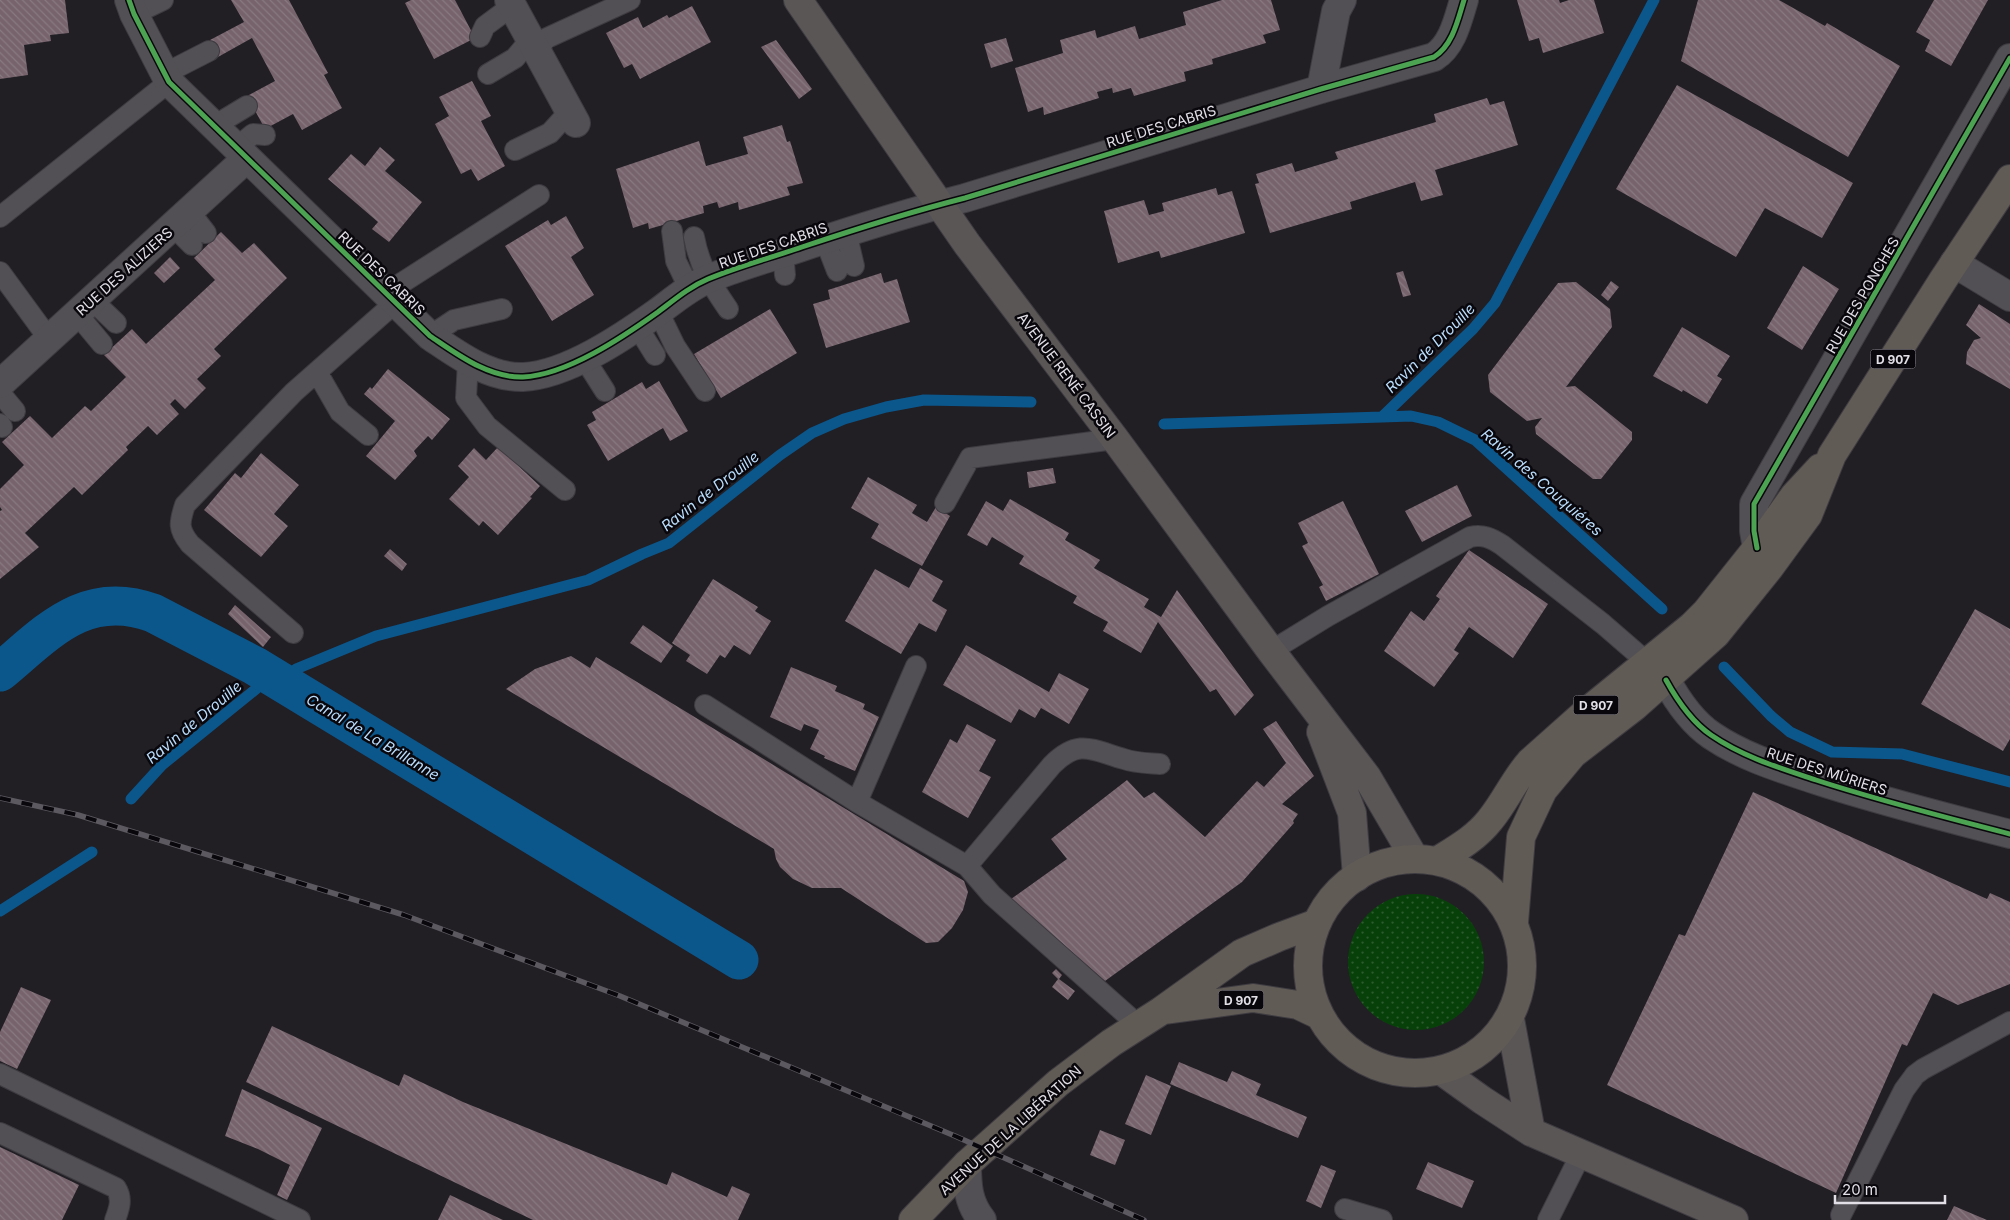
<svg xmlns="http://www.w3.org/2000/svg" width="2010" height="1220" font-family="Inter,sans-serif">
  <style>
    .grass { fill: url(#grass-dots) }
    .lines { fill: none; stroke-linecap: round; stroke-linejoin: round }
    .stream { stroke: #0b578b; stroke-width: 11 }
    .canal { stroke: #0b578b; stroke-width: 39 }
    .building { fill: url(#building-back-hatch) }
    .lane-casing { stroke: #3e3b41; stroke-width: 22 }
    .street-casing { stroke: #3e3b41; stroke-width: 30 }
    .secondary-casing { stroke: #3e3b41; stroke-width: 30 }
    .primary-casing { stroke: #3e3b41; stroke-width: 30 }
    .lane { stroke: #525054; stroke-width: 20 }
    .street { stroke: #525054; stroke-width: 28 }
    .secondary { stroke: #5a5656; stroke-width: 28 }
    .primary { stroke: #605b55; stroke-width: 28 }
    .rail-casing { stroke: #5c5a60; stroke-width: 5.5 }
    .rail { stroke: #09070c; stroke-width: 4; stroke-dasharray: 11; stroke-linecap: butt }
    .cycleway-casing { stroke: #09070c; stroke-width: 8 }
    .cycleway { stroke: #4ca352; stroke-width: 5 }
    .labels { text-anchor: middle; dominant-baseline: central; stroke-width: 5; stroke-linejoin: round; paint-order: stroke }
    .shield { fill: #09070c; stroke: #a19ea5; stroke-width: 1 }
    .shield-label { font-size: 12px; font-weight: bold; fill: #e2dfe7 }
    .street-label { font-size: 14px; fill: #e2dfe7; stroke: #09070c }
    .water-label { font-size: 15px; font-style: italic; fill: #badefe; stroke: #09070c }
  </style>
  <defs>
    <pattern id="grass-dots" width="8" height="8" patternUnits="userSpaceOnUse" patternTransform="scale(1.25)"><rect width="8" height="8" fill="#08400a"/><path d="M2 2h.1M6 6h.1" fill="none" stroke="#2c5b2e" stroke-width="1.8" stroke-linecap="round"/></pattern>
    <pattern id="building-back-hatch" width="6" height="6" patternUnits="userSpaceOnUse" patternTransform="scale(1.25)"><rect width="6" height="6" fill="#76636c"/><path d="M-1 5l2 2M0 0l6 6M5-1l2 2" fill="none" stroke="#897981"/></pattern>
  </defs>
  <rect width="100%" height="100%" fill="#211e24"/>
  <path class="grass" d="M1348 962a68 68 0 1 1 136 0a68 68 0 1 1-136 0Z"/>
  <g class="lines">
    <path class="stream" d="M1382,417L1411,416L1438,422L1475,440L1662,609
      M1164,424L1382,417L1473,329L1495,303L1654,0
      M1724,667L1771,716L1790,732L1832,752L1902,754L2010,782
      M296,669L376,636L588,580L642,554L669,543L780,455L812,433L844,419L886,407L924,400L1031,402
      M131,799L162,765L256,689
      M0,911L92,852"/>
    <path class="canal" d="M0,672C47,633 85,588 153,613L255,666L739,960"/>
  </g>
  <path class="building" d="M0,0H65L69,33L50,35L51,41L24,45L28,75L0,79Z
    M231,0H289L328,73L324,75L342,108L302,130L293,114L265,129L247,96L275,81L252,38L218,57L210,40L244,22Z
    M411,0H455L475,38L434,59L405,3Z
    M1222,0H1271L1280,30L1263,35L1266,43L1212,59L1213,64L1184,72L1186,81L1134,96L1131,88L1113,93L1112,88L1097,92L1099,98L1044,115L1043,107L1028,112L1015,68L1063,53L1060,40L1095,30L1097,38L1135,26L1139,39L1186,25L1183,12Z
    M1517,0H1559L1560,3L1569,0H1594L1604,33L1543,53L1539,38L1529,41Z
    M1698,0H1779L1825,26L1827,23L1900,66L1848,157L1681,61Z
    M1934,0H1988L1951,66L1925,51L1930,40L1916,32Z
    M692,6L711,42L640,79L632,64L624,68L606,33L638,17L643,28L667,15L669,18Z
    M1006,38L1013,61L991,68L984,44Z
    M776,40L812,89L799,99L761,47Z
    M472,81L491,116L481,121L505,166L478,181L471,169L461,174L435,124L449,116L439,97Z
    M1677,85L1853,183L1822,238L1765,208L1736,257L1616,189Z
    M1487,98L1490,105L1504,101L1518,145L1435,170L1443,195L1421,201L1415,182L1350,202L1352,209L1270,233L1255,184L1259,183L1256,174L1292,163L1295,172L1338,159L1335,152L1436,122L1434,114Z
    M782,125L787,142L790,141L803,183L787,187L790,195L739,210L738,202L719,208L717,202L703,206L704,213L649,229L648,223L633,228L616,169L699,141L706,166L748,154L743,137Z
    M380,147L395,160L385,171L422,202L389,242L372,229L378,222L328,179L351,154L365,166Z
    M1216,188L1218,195L1232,191L1245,233L1161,258L1159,251L1118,263L1104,211L1144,200L1149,215L1164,211L1162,203Z
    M566,216L584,248L571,257L594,295L552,321L505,246L548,220L551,225Z
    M221,232L242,253L254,243L287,278L214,349L221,356L197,379L206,388L185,409L175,399L170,404L179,414L157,435L148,426L126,447L128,450L82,495L74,487L25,533L39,547L0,579V511L2,510L0,507V489L24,465L2,442L30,416L52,438L85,406L91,411L126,377L104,355L132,329L146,344L215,280L194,258Z
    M170,257L180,268L164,283L154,273Z
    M1803,266L1839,289L1802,350L1767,328Z
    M1403,271L1411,295L1403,297L1396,273Z
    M881,273L884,283L897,279L910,322L826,348L813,304L830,299L828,290Z
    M1611,281L1619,287L1608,301L1601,295Z
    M1576,282L1610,309L1612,327L1566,387L1575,386L1632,432V440L1601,479H1593L1536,434L1535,427L1542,418L1527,421L1490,392L1488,375L1558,283Z
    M1979,304L2010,324V389L1966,364L1967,352L1974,340L1981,338L1966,325Z
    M770,309L797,353L721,398L694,354Z
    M1682,327L1730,356L1717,376L1722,379L1707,404L1683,390L1682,392L1653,376Z
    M388,369L450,419L432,440L428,436L414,451L417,456L395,480L366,456L395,421L364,394L370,387L372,389Z
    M659,381L688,431L670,441L663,428L608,461L587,425L596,420L592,412L642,382L646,389Z
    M498,447L540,486L530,497L532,498L498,535L483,521L479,526L449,499L469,477L458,466L474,448L486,460Z
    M261,453L299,485L274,514L288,526L261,557L204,510L235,473L241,478Z
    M1053,468L1056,483L1029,488L1027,472Z
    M868,477L917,505L912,513L927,522L936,507L950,516L922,566L871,538L879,524L851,508Z
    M1457,485L1472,516L1422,542L1405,511Z
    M1010,499L1069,533L1065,540L1100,560L1094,568L1149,599L1144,607L1161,617L1177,590L1254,695L1235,716L1216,689L1210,692L1158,622L1141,653L1103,631L1108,622L1073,603L1077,596L1019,564L1024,556L992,537L987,546L967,535L986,501L1003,511Z
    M1343,501L1379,574L1326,601L1319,587L1323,585L1302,546L1308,543L1298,523Z
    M390,549L407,564L402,571L384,556Z
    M1469,550L1548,604L1513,658L1469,627L1454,650L1459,653L1434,687L1384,651L1411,611L1424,621L1440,599L1436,596Z
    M920,568L943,581L932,601L947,610L936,632L919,623L901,654L845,621L875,569L909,588Z
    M713,579L758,607L755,611L771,621L750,655L734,645L725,658L720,655L707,674L686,661L690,655L672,643Z
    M235,605L271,637L263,647L228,614Z
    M1975,609L2010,629V739L2003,751L1921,704Z
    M643,625L673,646L661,663L630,643Z
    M966,645L1049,692L1059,673L1089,689L1069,724L1041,708L1035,718L1019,709L1011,723L943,685Z
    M571,656L590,668L596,657L964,881L968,892L963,910L952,928L938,942L926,943L841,888H812L793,879L780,867L776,859L774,849L506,689L535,669Z
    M791,667L837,686L835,691L865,704L863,709L879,717L855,771L824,758L825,756L810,749L819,730L804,724L801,731L770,717Z
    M1276,721L1314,776L1282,804L1298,814L1293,821L1294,823L1242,882L1105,981L1011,899L1067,859L1051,839L1127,780L1144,798L1154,792L1205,837L1257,781L1264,787L1286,763L1263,729Z
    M967,724L996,740L979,771L991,777L968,818L922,792L950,739L957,743Z
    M1753,792L1987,899L1990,893L2010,902V984L1958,1005L1933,993L1907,1046L1902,1044L1836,1193L1607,1085L1679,934L1685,936Z
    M1056,969L1062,975L1059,979L1075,991L1068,1000L1052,987L1058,979L1052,973Z
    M21,987L51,1000L17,1069L0,1061V1032Z
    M272,1026L399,1086L404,1074L463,1102L667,1185L672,1172L727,1197L732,1186L750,1194L738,1220H533L246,1082Z
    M1179,1062L1227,1082L1232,1071L1261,1084L1256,1095L1307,1117L1298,1138L1170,1084Z
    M1146,1075L1171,1086L1151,1135L1125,1124Z
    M242,1089L322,1128L287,1200L277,1195L290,1165L258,1149L225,1136Z
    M1100,1130L1125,1140L1115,1165L1090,1155Z
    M0,1147L79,1185L62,1220H0Z
    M1428,1162L1474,1181L1462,1208L1416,1189Z
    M1321,1165L1336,1171L1321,1208L1306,1201Z
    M450,1195L503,1220H438Z
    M1954,1206L1987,1220H1947Z"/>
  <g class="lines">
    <g class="lane-casing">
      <path id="lane" d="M134,14L163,0
        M480,37L485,26L512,6
        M536,50L547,38L630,0
        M164,74L209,51
        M488,74L515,58L530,40
        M214,126L247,106
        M236,148L253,134L265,135
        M515,150L550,133L570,111
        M189,211L206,233
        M0,217L169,82
        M173,226L192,245
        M672,231L676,261L689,288
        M846,232L854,266
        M694,237C700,268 711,284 728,309
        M825,240L837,271
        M783,253L785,275
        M0,272L49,339
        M386,293L539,195
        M92,300L116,323
        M658,311L675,346L705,391
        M77,314L102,344
        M637,326L655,355
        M430,336L454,320L502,309
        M584,358L605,391
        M468,361L466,398L487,426L565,490
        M317,372L340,412L368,435
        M0,393L15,411
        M0,424L2,427
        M945,503L970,458L1115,439
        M293,633L190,544C178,529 179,523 185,505L294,392L396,302
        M1271,651L1328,616L1470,537C1483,534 1491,538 1502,545L1603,624L1648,663
        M916,666L857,802L967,866
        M705,705L857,802
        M1137,1024L992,895L967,866L1052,765C1079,738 1092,750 1124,759C1135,763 1148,763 1160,764
        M0,1074L300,1220
        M0,1133L116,1188C123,1199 119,1209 115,1220
        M1345,1209L1382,1220
        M1841,1215L1904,1090L1915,1075L1923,1069L2010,1022
        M1548,1220L1581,1154"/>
    </g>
    <g class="street-casing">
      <path id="street" d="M129,0L134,14L169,82L430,336C457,354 488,378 523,377C567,375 623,337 658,312C674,300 689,287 708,279C739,266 770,258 802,247C856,229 910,212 965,198L1321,89L1434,57C1453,45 1458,19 1464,0
        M509,0L576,123
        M1321,89L1336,11L1342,0
        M1954,263L2010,297
        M0,384L247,158
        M1757,548L1754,531V504L2010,58
        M1666,680C1677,700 1692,722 1711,735C1743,757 1780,768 1816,780C1880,801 1945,817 2010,834
        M967,1164C967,1185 968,1203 982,1220"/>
    </g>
    <g class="secondary-casing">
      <path id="secondary" d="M798,0L967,244L1115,439L1271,651L1367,777L1415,859
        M1321,732L1352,813L1357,877
        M1510,1019L1531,1132
        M1443,1072L1482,1100L1531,1132L1734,1220"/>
    </g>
    <g class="primary-casing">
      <path id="primary" d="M1308 966a107 107 0 1 1 214 0a107 107 0 1 1-214 0Z
        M1437,861C1456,849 1476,838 1490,820C1505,802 1514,780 1530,762L1585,713L1692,626L1706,612L1757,548L1794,496L1820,468
        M1514,922L1521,837L1543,790L1573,754L1634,707L1716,634L1770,567L1808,515L1832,455L1943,280L2010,179
        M1165,1010L1253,998L1298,1005L1319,1015
        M913,1220L967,1164L1058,1083L1111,1043L1161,1011L1242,953L1279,937L1314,924"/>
    </g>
    <use href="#lane" class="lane"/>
    <use href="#street" class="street"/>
    <use href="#secondary" class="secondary"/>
    <use href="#primary" class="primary"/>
    <g class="rail-casing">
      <path id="rail" d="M0,798L78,815L404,915L620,996L955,1136L1144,1220"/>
    </g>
    <use href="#rail" class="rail"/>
    <g class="cycleway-casing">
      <path id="cycleway" d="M129,0L134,14L169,82L430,336C457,354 488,378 523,377C567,375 623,337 658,312C674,300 689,287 708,279C739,266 770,258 802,247C856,229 910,212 965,198L1321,89L1434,57C1453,45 1458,19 1464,0
        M1757,548L1754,531V504L2010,58
        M1666,680C1677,700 1692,722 1711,735C1743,757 1780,768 1816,780C1880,801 1945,817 2010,834"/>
    </g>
    <use href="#cycleway" class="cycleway"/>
  </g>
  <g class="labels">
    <g class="shield">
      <rect x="1870.5" y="349.5" width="45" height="19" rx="4"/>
      <rect x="1573.5" y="695.5" width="45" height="19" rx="4"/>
      <rect x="1218.5" y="990.5" width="45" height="19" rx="4"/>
    </g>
    <g class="shield-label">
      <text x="1893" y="359">D 907</text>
      <text x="1596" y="705">D 907</text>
      <text x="1241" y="1000">D 907</text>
    </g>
    <g class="street-label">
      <text transform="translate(1161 126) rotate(-17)">RUE DES CABRIS</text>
      <text transform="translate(773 245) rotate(-19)">RUE DES CABRIS</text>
      <text transform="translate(124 271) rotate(-42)">RUE DES ALIZIERS</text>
      <text transform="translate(382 273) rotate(44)">RUE DES CABRIS</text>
      <text transform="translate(1862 295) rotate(-60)">RUE DES PONCHES</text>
      <text transform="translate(1067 375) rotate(53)">AVENUE RENÉ CASSIN</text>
      <text transform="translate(1827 771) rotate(18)">RUE DES MÛRIERS</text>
      <text transform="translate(1010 1130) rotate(-42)">AVENUE DE LA LIBÉRATION</text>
    </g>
    <g class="water-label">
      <text transform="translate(1430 348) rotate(-45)">Ravin de Drouille</text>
      <text transform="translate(1542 482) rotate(41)">Ravin des Couquiéres</text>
      <text transform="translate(710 491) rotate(-38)">Ravin de Drouille</text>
      <text transform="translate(194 722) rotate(-40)">Ravin de Drouille</text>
      <text transform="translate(373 737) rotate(31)">Canal de La Brillanne</text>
    </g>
  </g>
  <path d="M1835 1195v8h110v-8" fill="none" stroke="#e2dfe7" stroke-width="2.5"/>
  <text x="1842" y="1195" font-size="15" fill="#e2dfe7" stroke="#09070c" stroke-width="4" paint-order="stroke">20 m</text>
</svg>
